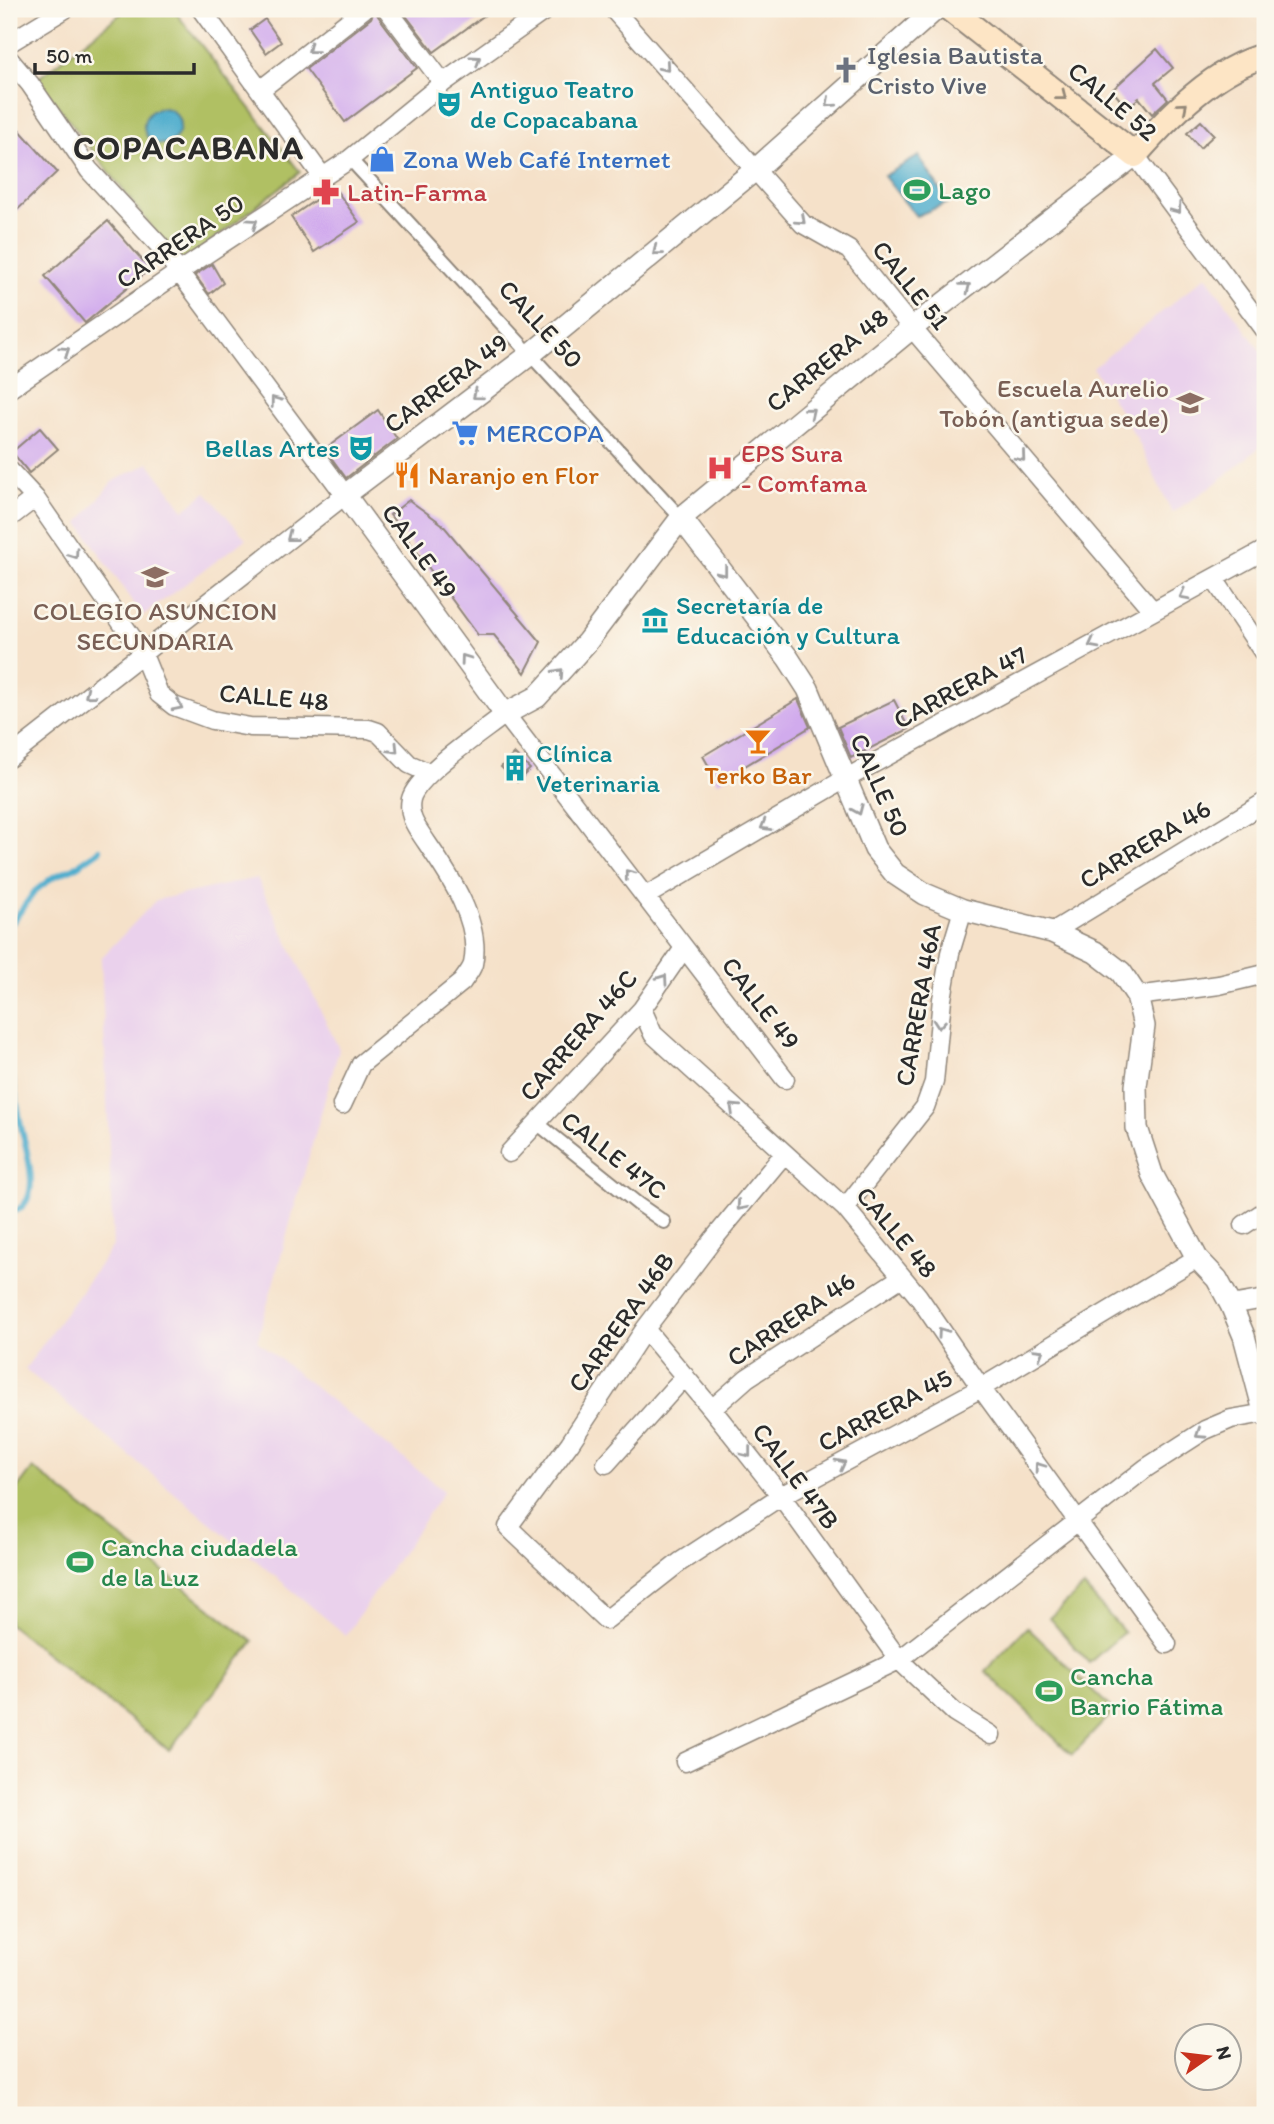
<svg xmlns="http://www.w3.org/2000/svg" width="1274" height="2124" font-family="Itim,sans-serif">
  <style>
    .built { fill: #ead1ec }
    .green { fill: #b0c063; stroke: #6e7647; stroke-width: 2 }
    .water { fill: #4fadcd; stroke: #3d6c7c; stroke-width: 2 }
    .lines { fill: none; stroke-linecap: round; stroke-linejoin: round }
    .stream { stroke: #4fadcd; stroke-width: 6 }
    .building { fill: #d1abed }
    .pedestrian-casing { stroke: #90867a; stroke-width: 16 }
    .minor-casing { stroke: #90867a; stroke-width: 21 }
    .tertiary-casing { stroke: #90867a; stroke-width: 24 }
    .secondary-casing { stroke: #90867a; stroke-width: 28 }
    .pedestrian { stroke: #fff; stroke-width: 12 }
    .minor { stroke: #fff; stroke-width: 18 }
    .tertiary { stroke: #fff; stroke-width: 21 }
    .secondary { stroke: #fde5c5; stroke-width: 24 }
    .oneway { stroke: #a0a0a0 }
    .oneway2 { stroke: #948878 }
    .labels { text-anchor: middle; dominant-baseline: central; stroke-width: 5; stroke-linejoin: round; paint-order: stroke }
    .worship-label { font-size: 26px; fill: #5b616d; stroke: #fbf7ec; text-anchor: start }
    .culture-label { font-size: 26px; fill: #0d838f; stroke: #fbf7ec; text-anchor: start }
    .street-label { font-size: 26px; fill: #2b2b2b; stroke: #fbf7ec }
    .shop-label { font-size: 26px; fill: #366cbe; stroke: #fbf7ec; text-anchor: start }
    .leisure-label { font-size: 26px; fill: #27864d; stroke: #fbf7ec; text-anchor: start }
    .health-label { font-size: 26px; fill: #be3a42; stroke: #fbf7ec; text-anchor: start }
    .education-label { font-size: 26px; fill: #785e54; stroke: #fbf7ec; text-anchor: end }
    .food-label { font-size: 26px; fill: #c56008; stroke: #fbf7ec; text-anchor: start }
    .district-label { font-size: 33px; font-weight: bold; letter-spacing: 2px; fill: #2b2b2b; stroke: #fbf7ec }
  </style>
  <rect width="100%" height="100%" fill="#fbf7ec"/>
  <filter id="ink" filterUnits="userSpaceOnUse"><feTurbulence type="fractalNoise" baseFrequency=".0143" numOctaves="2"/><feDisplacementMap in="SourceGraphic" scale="14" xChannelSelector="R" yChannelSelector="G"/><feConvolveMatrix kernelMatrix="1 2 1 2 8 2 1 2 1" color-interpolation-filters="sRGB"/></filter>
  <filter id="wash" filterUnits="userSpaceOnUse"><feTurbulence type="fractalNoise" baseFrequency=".00686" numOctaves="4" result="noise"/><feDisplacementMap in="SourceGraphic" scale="28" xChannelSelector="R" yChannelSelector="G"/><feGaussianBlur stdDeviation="1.57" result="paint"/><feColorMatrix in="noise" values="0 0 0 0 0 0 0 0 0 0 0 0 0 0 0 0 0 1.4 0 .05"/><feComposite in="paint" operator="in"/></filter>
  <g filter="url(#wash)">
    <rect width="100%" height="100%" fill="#f5e1c9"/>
    <path class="built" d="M1206,276L1265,357V443L1216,483L1172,513L1137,439L1093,368Z
      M149,463L184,510L206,492L246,539L142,616L79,523L112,482Z
      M257,878L339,1049L257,1341L444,1491L346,1635L25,1369L113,1246L101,958L156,900Z"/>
    <path class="green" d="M127,9H173L300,172L181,265L37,79Z
      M33,1468L253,1642L169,1750L9,1624V1500Z
      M1084,1587L1124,1632L1089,1663L1049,1618Z
      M1027,1627L1114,1711L1072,1755L985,1671Z"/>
    <path class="water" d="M144 126a18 18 0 1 1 36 0a18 18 0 1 1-36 0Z
      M919,156L948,203L916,216L884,176Z"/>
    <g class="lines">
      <path class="stream" d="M9,927L35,891L53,877L74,868L100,850
        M9,1056C11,1078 17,1099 20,1121C24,1146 48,1205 9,1213"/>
    </g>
    <g id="blocks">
      <path class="building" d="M375,9L378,16L417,68L345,122L306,69L371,18Z
        M401,9H493L434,52Z
        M265,19L281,42L266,53L250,30Z
        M1157,49L1173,68L1155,83L1168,99L1152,114L1139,98L1127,108L1112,90Z
        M9,118L57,172L9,218Z
        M1201,121L1214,135L1200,148L1187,133Z
        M334,187L359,222L314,252L291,217Z
        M108,221L150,269L85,323L45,276Z
        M212,264L223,283L209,294L195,275Z
        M378,410L397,439L346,478L325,449Z
        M40,428L58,449L29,473L12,452Z
        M409,500L442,524L541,642L525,673L494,635H478L390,515Z
        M798,699L810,727L718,782L703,756Z
        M894,700L909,729L851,758L838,727Z
        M514,754L530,769L517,782L501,767Z"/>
    </g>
  </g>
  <g filter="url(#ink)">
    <use href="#blocks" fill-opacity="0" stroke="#90867a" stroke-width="2"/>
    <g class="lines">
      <g class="pedestrian-casing">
        <path id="pedestrian" d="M350,159L681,518
          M537,1123L638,1204L664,1222"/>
      </g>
      <g class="minor-casing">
        <path id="minor" d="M201,9L322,176
          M387,9L443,83
          M613,9L803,224L849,250L912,328L1153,611
          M9,43L65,9
          M9,59L30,84L89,170L159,245L345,495L9,758
          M260,90L364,9
          M1135,155L1265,330
          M9,389L179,272L350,159L443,83L547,9
          M9,470L35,498L142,652L159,694L174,706L212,720L250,727L369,729L378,732L409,764L429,773
          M9,518L35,498
          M1214,579L1265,655
          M646,896L845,779L1265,550
          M1052,932L1265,802
          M1137,996L1219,985L1265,974
          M642,1009L653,1034L845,1208L918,1296L981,1388L1167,1644
          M342,1105L361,1064L462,982C465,977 471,971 473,964C482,923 449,875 427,843C418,829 407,817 411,799C417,775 484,731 505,714L785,1079
          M509,1153L642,1009L684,948
          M784,1154L712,1241L645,1329L570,1443L508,1527L606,1620L680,1562L781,1496L981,1388L1197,1258
          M845,1208L925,1107L934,1082L942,999L950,953L963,910
          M1244,1225L1265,1211
          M1231,1305L1265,1299
          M645,1329L712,1409L781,1496L899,1660L954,1712L991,1735
          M712,1409L747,1378L902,1277
          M606,1464L685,1376
          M685,1762L899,1660L1146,1468L1205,1430L1231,1419L1265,1413"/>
      </g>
      <g class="tertiary-casing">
        <path id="tertiary" d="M936,9L755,170L531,354L345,495L505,714L537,697L587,642L681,518L912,328L1135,155
          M681,518L788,658L808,689L875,849L895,874L925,894L963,910L1052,932L1095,952L1121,972L1137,996L1144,1026L1136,1086L1137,1128L1152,1174L1197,1258L1217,1279L1231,1305L1244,1336L1265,1415"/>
      </g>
      <g class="secondary-casing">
        <path id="secondary" d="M950,9L1135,155C1167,118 1216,67 1265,56"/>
      </g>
      <use href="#pedestrian" class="pedestrian"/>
      <use href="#minor" class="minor"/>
      <use href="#tertiary" class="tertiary"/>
      <use href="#secondary" class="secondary"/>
    </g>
    <defs><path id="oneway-chevron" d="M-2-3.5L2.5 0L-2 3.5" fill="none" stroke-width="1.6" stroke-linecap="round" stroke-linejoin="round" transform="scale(1.75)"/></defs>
    <g class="oneway">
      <use href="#oneway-chevron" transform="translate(312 49) rotate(142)"/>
      <use href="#oneway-chevron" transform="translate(476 60) rotate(-35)"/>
      <use href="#oneway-chevron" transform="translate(665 67) rotate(49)"/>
      <use href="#oneway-chevron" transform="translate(830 103) rotate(138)"/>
      <use href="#oneway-chevron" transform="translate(1177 209) rotate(53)"/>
      <use href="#oneway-chevron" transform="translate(801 220) rotate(42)"/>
      <use href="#oneway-chevron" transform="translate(253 223) rotate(-34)"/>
      <use href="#oneway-chevron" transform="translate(657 251) rotate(141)"/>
      <use href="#oneway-chevron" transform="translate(966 287) rotate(-38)"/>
      <use href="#oneway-chevron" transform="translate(65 351) rotate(-34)"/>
      <use href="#oneway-chevron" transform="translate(477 395) rotate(143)"/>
      <use href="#oneway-chevron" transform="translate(275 401) rotate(-127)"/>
      <use href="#oneway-chevron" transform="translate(810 412) rotate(-39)"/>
      <use href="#oneway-chevron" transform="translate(1021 457) rotate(50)"/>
      <use href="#oneway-chevron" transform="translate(291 537) rotate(142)"/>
      <use href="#oneway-chevron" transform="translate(74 554) rotate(55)"/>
      <use href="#oneway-chevron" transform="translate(723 572) rotate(52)"/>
      <use href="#oneway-chevron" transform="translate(1184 595) rotate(152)"/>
      <use href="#oneway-chevron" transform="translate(1093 644) rotate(152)"/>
      <use href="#oneway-chevron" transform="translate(465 659) rotate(-126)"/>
      <use href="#oneway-chevron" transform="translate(559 673) rotate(-48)"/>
      <use href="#oneway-chevron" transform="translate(89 694) rotate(141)"/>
      <use href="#oneway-chevron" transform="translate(178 706) rotate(27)"/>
      <use href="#oneway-chevron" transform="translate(394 749) rotate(46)"/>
      <use href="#oneway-chevron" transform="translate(858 810) rotate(67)"/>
      <use href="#oneway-chevron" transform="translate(765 826) rotate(150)"/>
      <use href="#oneway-chevron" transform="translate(629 874) rotate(-128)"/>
      <use href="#oneway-chevron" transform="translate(663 979) rotate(-55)"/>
      <use href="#oneway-chevron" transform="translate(939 1024) rotate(95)"/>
      <use href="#oneway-chevron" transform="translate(734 1108) rotate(-137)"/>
      <use href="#oneway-chevron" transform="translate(741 1206) rotate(131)"/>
      <use href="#oneway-chevron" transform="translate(942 1332) rotate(-125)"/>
      <use href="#oneway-chevron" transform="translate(1039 1353) rotate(-31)"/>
      <use href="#oneway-chevron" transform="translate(1200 1434) rotate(147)"/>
      <use href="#oneway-chevron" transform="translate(747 1453) rotate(52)"/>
      <use href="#oneway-chevron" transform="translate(841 1464) rotate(-28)"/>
      <use href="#oneway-chevron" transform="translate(1039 1467) rotate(-126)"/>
    </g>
    <g class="oneway2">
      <use href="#oneway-chevron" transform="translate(1062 96) rotate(38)"/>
      <use href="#oneway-chevron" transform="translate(1183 107) rotate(-40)"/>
    </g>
  </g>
  <defs>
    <g id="church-bare" transform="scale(2.1)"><path d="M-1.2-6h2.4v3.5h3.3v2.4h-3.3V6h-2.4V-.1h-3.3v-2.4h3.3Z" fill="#6b7280" stroke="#fbf7ec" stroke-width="2.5" paint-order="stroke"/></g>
    <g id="theatre-bare" transform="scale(2.1)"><path d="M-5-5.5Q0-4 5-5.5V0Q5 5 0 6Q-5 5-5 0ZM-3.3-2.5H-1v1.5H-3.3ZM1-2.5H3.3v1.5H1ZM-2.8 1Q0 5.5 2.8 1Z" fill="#0f9aa8" stroke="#fbf7ec" stroke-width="2.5" paint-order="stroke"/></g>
    <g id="shop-bare" transform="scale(2.1)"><path d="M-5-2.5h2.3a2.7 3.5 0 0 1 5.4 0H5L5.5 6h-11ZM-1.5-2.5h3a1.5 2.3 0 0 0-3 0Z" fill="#3f7fe0" stroke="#fbf7ec" stroke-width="2.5" paint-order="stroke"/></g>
    <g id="stadium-bare" transform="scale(2.1)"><path d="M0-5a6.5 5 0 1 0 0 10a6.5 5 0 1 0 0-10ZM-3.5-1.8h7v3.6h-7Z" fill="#2e9e5b" stroke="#fbf7ec" stroke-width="2.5" paint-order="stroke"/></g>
    <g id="pharmacy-bare" transform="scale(2.1)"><path d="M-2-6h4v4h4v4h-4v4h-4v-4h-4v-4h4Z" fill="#e0444e" stroke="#fbf7ec" stroke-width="2.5" paint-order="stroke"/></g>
    <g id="school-bare" transform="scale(2.1)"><path d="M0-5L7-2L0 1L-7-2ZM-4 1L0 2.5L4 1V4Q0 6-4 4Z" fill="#8d6e63" stroke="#fbf7ec" stroke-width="2.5" paint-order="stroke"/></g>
    <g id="supermarket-bare" transform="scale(2.1)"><path d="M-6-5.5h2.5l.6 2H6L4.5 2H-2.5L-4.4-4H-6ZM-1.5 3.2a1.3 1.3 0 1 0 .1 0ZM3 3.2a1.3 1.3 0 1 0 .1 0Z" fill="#3f7fe0" stroke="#fbf7ec" stroke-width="2.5" paint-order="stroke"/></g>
    <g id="hospital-bare" transform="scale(2.1)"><path d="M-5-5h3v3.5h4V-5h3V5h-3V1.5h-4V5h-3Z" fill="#e0444e" stroke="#fbf7ec" stroke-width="2.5" paint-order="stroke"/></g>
    <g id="restaurant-bare" transform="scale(2.1)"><path d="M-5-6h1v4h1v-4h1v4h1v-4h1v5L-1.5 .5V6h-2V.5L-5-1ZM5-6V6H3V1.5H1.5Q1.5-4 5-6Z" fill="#e8710a" stroke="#fbf7ec" stroke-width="2.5" paint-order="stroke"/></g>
    <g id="museum-bare" transform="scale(2.1)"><path d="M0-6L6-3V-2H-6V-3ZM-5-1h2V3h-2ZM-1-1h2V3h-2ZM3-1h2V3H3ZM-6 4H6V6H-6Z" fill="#0f9aa8" stroke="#fbf7ec" stroke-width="2.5" paint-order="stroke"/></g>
    <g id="bar-bare" transform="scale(2.1)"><path d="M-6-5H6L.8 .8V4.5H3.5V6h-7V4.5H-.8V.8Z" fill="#e8710a" stroke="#fbf7ec" stroke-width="2.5" paint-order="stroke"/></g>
    <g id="building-bare" transform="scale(2.1)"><path d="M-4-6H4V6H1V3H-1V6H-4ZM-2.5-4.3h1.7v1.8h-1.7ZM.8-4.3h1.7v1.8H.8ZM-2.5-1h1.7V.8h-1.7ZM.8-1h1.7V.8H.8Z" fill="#0f9aa8" stroke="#fbf7ec" stroke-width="2.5" paint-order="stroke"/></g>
  </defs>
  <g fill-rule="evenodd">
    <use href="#church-bare" x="846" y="70"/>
    <use href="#theatre-bare" x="449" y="104"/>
    <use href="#shop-bare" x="382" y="159"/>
    <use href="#stadium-bare" x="917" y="190"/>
    <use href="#pharmacy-bare" x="326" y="192"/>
    <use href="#school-bare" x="1190" y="403"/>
    <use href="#supermarket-bare" x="465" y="433"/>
    <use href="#theatre-bare" x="361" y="448"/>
    <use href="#hospital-bare" x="720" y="468"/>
    <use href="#restaurant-bare" x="407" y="475"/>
    <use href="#school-bare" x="155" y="577"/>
    <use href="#museum-bare" x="655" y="620"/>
    <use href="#bar-bare" x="758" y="741"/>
    <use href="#building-bare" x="515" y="768"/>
    <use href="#stadium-bare" x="80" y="1562"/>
    <use href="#stadium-bare" x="1049" y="1691"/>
  </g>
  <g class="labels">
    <g class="worship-label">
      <text x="867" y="55">Iglesia Bautista<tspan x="867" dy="30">Cristo Vive</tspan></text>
    </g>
    <g class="culture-label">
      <text x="470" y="89">Antiguo Teatro<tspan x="470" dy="30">de Copacabana</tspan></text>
      <text x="340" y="448" text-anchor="end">Bellas Artes</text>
      <text x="676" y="605">Secretaría de<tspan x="676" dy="30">Educación y Cultura</tspan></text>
      <text x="536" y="753">Clínica<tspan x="536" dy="30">Veterinaria</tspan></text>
    </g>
    <g class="street-label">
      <text transform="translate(1113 101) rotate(40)">CALLE 52</text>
      <text transform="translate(180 241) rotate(-34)">CARRERA 50</text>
      <text transform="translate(911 285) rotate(51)">CALLE 51</text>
      <text transform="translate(541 324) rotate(47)">CALLE 50</text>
      <text transform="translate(827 360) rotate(-39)">CARRERA 48</text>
      <text transform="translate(446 383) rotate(-37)">CARRERA 49</text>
      <text transform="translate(420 551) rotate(54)">CALLE 49</text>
      <text transform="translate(960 687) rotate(-28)">CARRERA 47</text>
      <text transform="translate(274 697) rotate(5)">CALLE 48</text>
      <text transform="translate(880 785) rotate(66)">CALLE 50</text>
      <text transform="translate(1145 844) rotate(-31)">CARRERA 46</text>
      <text transform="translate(761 1003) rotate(52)">CALLE 49</text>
      <text transform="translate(918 1005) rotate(-80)">CARRERA 46A</text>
      <text transform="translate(578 1035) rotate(-49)">CARRERA 46C</text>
      <text transform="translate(614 1155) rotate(38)">CALLE 47C</text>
      <text transform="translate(897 1232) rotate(50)">CALLE 48</text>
      <text transform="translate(791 1319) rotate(-34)">CARRERA 46</text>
      <text transform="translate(621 1322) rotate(-55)">CARRERA 46B</text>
      <text transform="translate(885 1410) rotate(-28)">CARRERA 45</text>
      <text transform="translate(796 1476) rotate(53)">CALLE 47B</text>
    </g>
    <g class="shop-label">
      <text x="403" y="159">Zona Web Café Internet</text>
      <text x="486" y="433">MERCOPA</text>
    </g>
    <g class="leisure-label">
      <text x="938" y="190">Lago</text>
      <text x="101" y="1547">Cancha ciudadela<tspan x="101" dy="30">de la Luz</tspan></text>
      <text x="1070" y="1676">Cancha<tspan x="1070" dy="30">Barrio Fátima</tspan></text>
    </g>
    <g class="health-label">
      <text x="347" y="192">Latin-Farma</text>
      <text x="741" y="453">EPS Sura<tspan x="741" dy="30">- Comfama</tspan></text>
    </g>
    <g class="education-label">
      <text x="1169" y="388">Escuela Aurelio<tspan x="1169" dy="30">Tobón (antigua sede)</tspan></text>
      <text x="155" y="611" text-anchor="middle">COLEGIO ASUNCION<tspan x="155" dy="30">SECUNDARIA</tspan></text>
    </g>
    <g class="food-label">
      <text x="428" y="475">Naranjo en Flor</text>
      <text x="758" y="775" text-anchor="middle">Terko Bar</text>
    </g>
    <g class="district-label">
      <text x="189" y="147">COPACABANA</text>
    </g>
  </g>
  <rect width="1274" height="2124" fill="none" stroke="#fbf7ec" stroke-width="35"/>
  <g transform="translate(1208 2057) rotate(76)"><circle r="33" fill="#fbf7ec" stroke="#a8a59f" stroke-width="2"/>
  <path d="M0-5L12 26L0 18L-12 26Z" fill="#c8321e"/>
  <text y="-10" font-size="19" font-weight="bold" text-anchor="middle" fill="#2b2b2b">N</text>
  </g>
  <path d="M35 63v10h159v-10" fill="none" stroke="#2b2b2b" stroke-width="3.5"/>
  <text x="46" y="63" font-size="21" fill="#2b2b2b" stroke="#fbf7ec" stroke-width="5" paint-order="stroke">50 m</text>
</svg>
